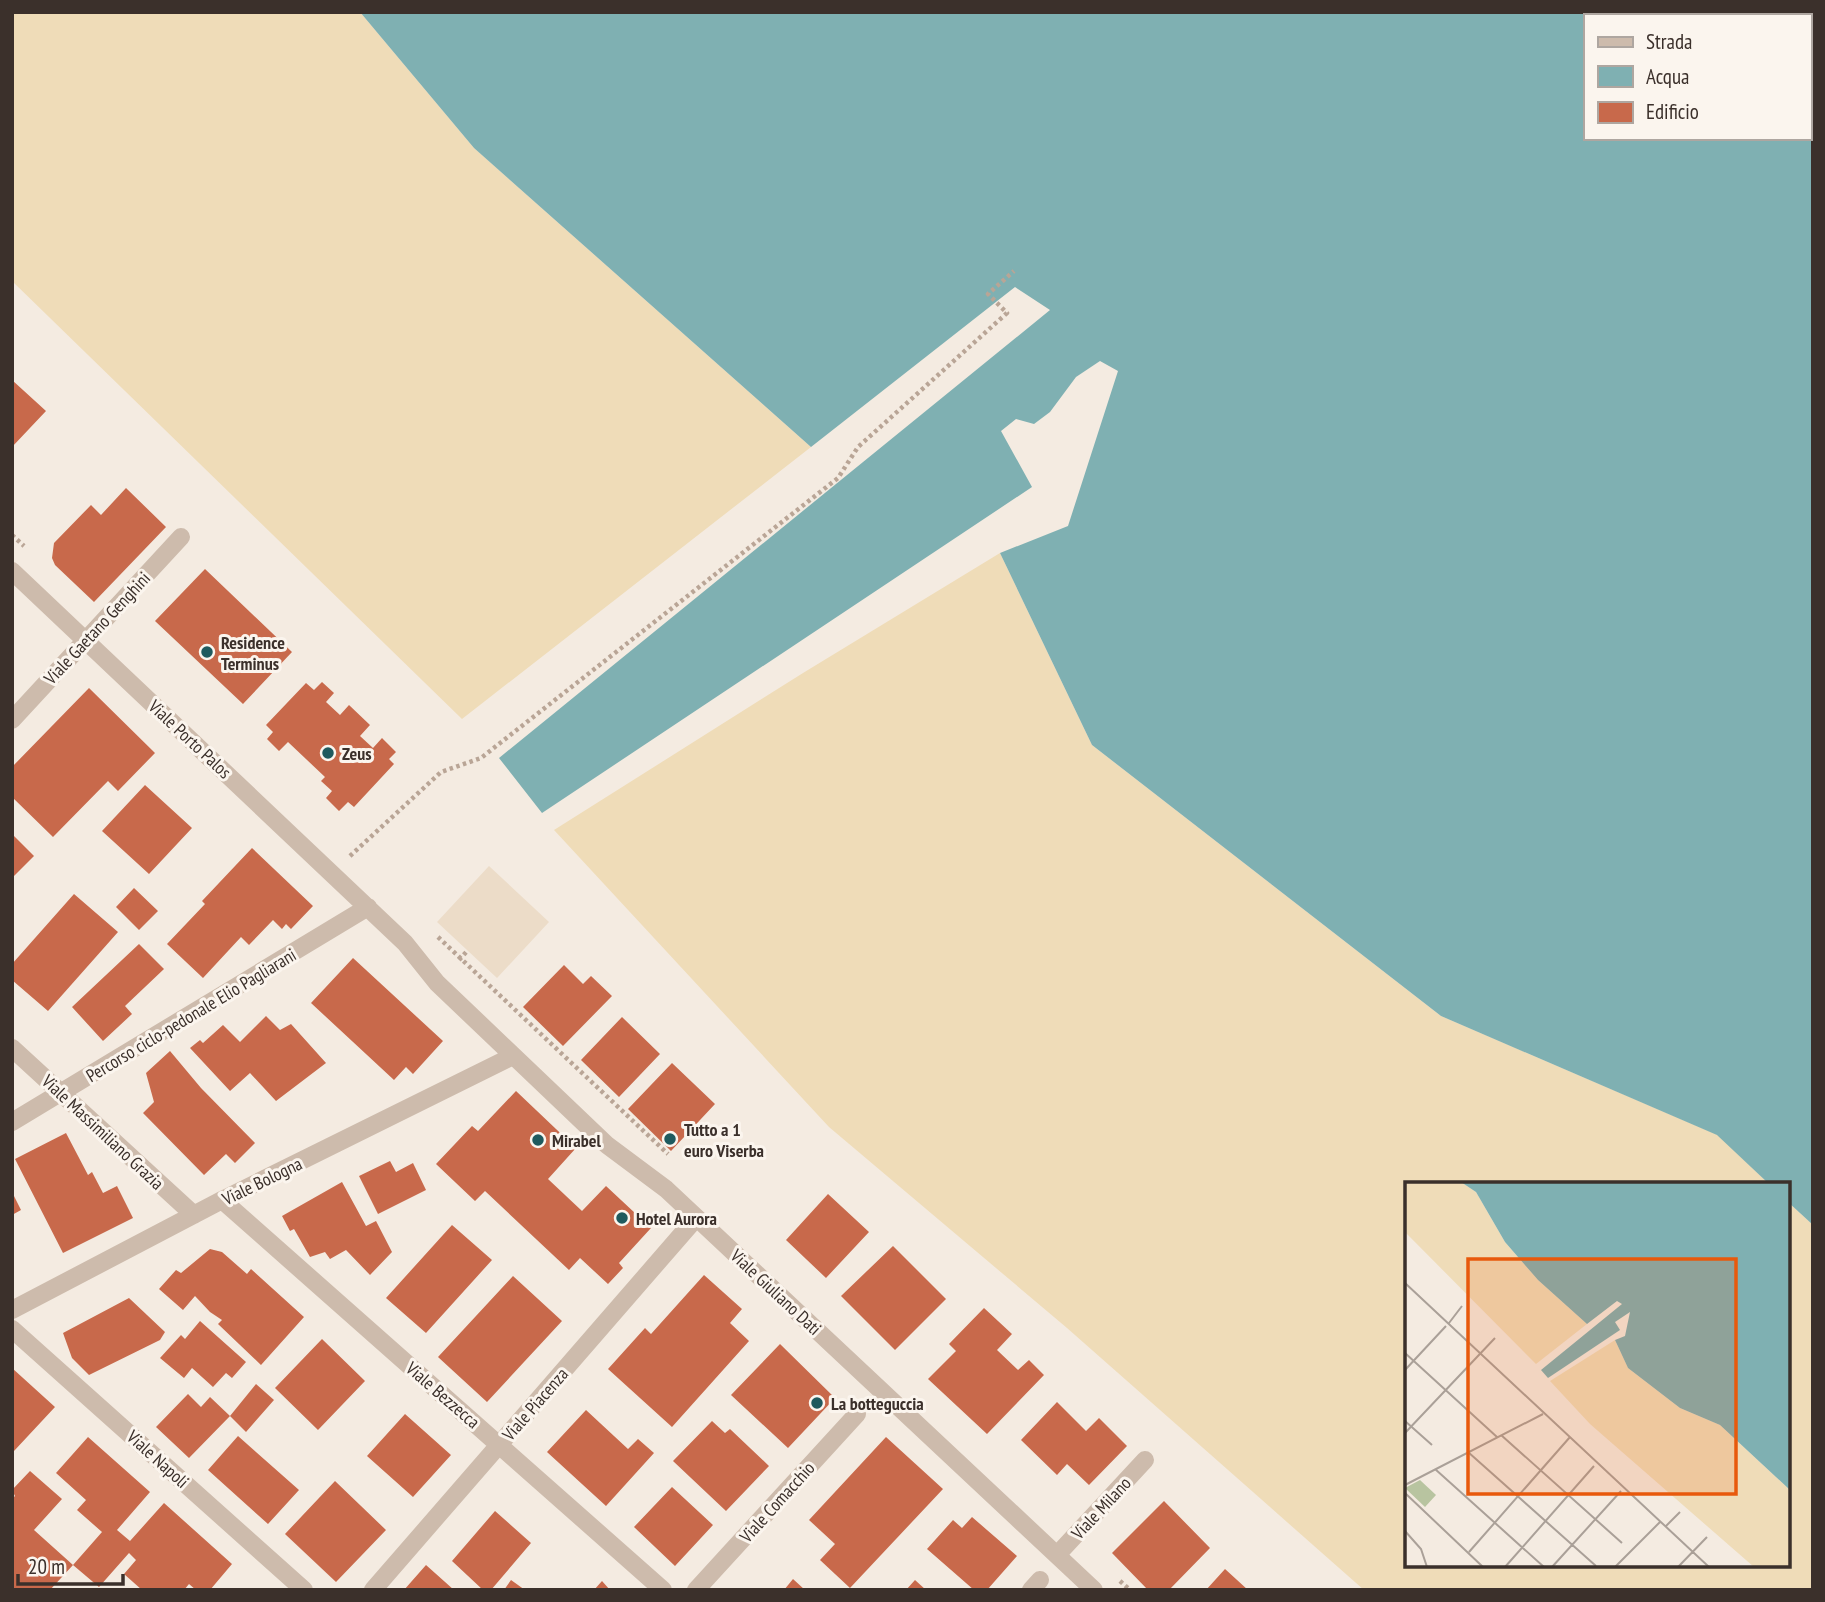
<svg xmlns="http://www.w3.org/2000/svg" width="1825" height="1602" font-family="'PT Sans Narrow',sans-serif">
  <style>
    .sand { fill: #efdcb8 }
    .plaza { fill: #ecdcc8 }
    .water { fill: #7fb0b2; fill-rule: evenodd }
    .building { fill: #c8694b }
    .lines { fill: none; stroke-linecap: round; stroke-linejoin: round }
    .path { stroke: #b9a596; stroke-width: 4.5; stroke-dasharray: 3.5 3.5; stroke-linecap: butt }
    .minor { stroke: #cdbbac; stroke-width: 18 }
    .poi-dot { fill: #1f5a5e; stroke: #fbf5ee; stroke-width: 2.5 }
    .labels { text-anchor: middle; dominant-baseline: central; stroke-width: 6; stroke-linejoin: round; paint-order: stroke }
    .street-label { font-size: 18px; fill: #3b302b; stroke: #fbf5ee }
    .poi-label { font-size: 18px; font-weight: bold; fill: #3b302b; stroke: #fbf5ee; text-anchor: start }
    .inset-road { fill: none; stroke: #aaa098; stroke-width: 2 }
    .view { fill: #e8590c; fill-opacity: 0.15; stroke: #e8590c; stroke-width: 3.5 }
    .inset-edge { fill: none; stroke: #3b302b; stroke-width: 3.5 }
  </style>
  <rect width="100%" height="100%" fill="#f4ebe1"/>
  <path class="sand" d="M12,12H360L474,148L811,447L462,719L12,281Z
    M1000,553L1092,745L1441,1016L1718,1135L1769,1184H1407V1565H1788V1202L1813,1225V1590H1364L1067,1328L829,1127L554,830L803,673Z"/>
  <path class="plaza" d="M489,866L549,922L497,978L437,922Z"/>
  <path class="water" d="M360,12H1813V1225L1788,1202V1184H1769L1717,1135L1441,1016L1092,745L1000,553L1068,526L1118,371L1100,361L1076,377L1050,412L1034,424L1016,419L1001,431L1032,487L542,813L499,758L1050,310L1015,287L811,447L474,148ZM1585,16H1809V138H1585Z"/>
  <path class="building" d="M12,380L46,411L12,447Z
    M126,488L166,527L94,602L55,565L52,558L54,543L91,505L101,515Z
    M205,569L292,652L243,704L155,621Z
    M322,682L334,693L326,702L340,715L349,705L370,725L360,736L373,748L382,738L396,752L389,759L394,764L354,807L348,802L339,811L326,798L332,791L321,781L325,777L288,742L279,751L267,739L273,732L266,725L306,683L314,690Z
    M89,688L155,753L118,791L108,781L53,837L12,797V767Z
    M145,785L192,828L149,874L102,831Z
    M12,834L34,856L14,876L12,875Z
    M252,848L313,906L291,929L286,924L282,929L273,920L249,945L241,937L203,978L167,944L205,904L202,901Z
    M134,888L158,911L139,930L116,907Z
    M74,894L118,932L48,1011L12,980V964Z
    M139,944L164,969L125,1006L132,1014L103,1041L72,1007Z
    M353,958L443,1041L413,1074L406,1067L394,1080L311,1003Z
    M564,965L583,984L591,976L612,996L563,1046L523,1007Z
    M266,1016L280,1030L291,1024L326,1063L276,1101L250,1073L230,1091L190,1048L200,1040L203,1043L223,1025L240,1042Z
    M622,1017L660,1054L619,1097L581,1060Z
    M170,1051L201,1088L255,1143L235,1163L226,1154L204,1175L143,1113L154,1102L146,1073Z
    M672,1063L715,1104L671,1151L628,1109Z
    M516,1091L576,1148L548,1179L582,1211L606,1186L651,1228L619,1263L623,1268L608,1284L580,1258L569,1270L485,1191L475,1201L436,1164L472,1126L478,1131Z
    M66,1133L88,1175L92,1172L103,1193L117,1186L133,1218L63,1253L15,1159Z
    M390,1161L396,1172L413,1163L426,1190L378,1214L359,1176Z
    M342,1182L366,1226L376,1221L392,1252L370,1275L346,1250L330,1259L325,1252L310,1257L294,1229L290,1231L282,1216Z
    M12,1192L21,1210L12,1215Z
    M828,1194L869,1232L826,1278L786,1240Z
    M452,1225L492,1260L426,1333L386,1298Z
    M893,1246L946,1299L895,1350L841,1296Z
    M210,1249L222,1252L247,1274L251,1269L304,1317L261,1365L218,1324L222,1320L210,1312L195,1296L183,1310L159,1289L176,1270L181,1273Z
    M704,1275L742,1309L730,1323L749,1341L672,1427L608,1369L645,1328L651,1334Z
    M513,1276L562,1321L487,1402L438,1357Z
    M129,1298L165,1332L160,1340L89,1375L72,1358L63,1333Z
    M984,1308L1012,1334L997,1350L1018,1370L1029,1360L1044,1375L987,1434L928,1379L956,1351L949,1344Z
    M200,1321L246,1362L232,1378L226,1373L213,1387L192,1368L184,1378L160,1358L181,1335L185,1339Z
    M322,1339L365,1381L318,1430L275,1388Z
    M780,1344L835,1398L788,1448L731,1395Z
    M12,1368L55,1407L14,1451L12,1449Z
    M256,1384L274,1400L246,1432L230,1416Z
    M188,1394L201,1407L210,1397L230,1416L189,1458L156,1427Z
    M1057,1402L1086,1431L1099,1418L1127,1446L1089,1485L1067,1464L1057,1475L1021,1440Z
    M586,1410L628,1449L638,1439L654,1453L606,1506L547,1452Z
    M405,1414L451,1455L413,1497L367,1456Z
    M712,1421L725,1433L730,1429L769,1466L726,1511L673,1461Z
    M238,1436L299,1490L268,1524L208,1470Z
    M88,1437L150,1492L117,1530L130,1541L164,1503L232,1564L210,1590H196L189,1584L184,1590H142L124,1574L136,1560L129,1553L99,1587L73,1565L102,1532L77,1510L86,1500L56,1473Z
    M886,1437L943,1489L850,1588L820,1560L835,1544L809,1520Z
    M30,1471L62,1499L34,1530L73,1565L50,1590H12V1499L15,1496L12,1490Z
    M335,1481L386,1530L336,1582L285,1534Z
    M672,1487L713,1525L675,1566L634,1527Z
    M1164,1501L1210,1548L1169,1590H1148L1112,1553Z
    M495,1511L531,1543L491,1590H483L452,1561Z
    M972,1517L1017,1556L987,1590H974L927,1549L953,1520L962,1528Z
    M426,1565L454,1590H404Z
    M1225,1569L1248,1590H1206Z
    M793,1579L805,1590H784Z
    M511,1580L525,1590H504Z
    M915,1580L926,1590H906Z
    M602,1581L610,1590H594Z"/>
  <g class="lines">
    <path class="path" d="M12,535L24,546
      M350,856L441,772L481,758L838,478L858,447L1007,313L988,294L1014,271
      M438,937L668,1154
      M459,960L468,950
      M1120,1581L1130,1590"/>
    <path class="minor" d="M12,571L405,943L437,983L607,1145L666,1189L1094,1590
      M12,720L181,537
      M12,1048L194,1215
      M12,1122L368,907
      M222,1200L663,1590
      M12,1310L222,1200L513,1056
      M12,1329L304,1590
      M1057,1555L1145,1460
      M373,1590L696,1218
      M696,1590L857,1414
      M1031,1590L1040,1580"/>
  </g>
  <g class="poi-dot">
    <circle cx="207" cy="652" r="7"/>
    <circle cx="328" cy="753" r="7"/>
    <circle cx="670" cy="1139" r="7"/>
    <circle cx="538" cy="1140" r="7"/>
    <circle cx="622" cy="1218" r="7"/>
    <circle cx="817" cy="1403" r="7"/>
  </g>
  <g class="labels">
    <g class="street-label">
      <text transform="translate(97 628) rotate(-47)">Viale Gaetano Genghini</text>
      <text transform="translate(190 739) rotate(43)">Viale Porto Palos</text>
      <text transform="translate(191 1015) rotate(-31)">Percorso ciclo-pedonale Elio Pagliarani</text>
      <text transform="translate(103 1132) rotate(43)">Viale Massimiliano Grazia</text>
      <text transform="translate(262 1181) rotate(-26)">Viale Bologna</text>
      <text transform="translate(776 1292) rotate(43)">Viale Giuliano Dati</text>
      <text transform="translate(443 1395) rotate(41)">Viale Bezzecca</text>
      <text transform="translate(535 1404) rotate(-49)">Viale Piacenza</text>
      <text transform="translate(158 1459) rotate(42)">Viale Napoli</text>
      <text transform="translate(777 1502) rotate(-48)">Viale Comacchio</text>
      <text transform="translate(1101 1508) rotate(-47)">Viale Milano</text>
    </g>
    <g class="poi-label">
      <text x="221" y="642">Residence<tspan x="221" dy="21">Terminus</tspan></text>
      <text x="342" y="753">Zeus</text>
      <text x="684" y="1129">Tutto a 1<tspan x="684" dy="21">euro Viserba</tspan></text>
      <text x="552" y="1140">Mirabel</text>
      <text x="636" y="1218">Hotel Aurora</text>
      <text x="831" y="1403">La botteguccia</text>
    </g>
  </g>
  <g transform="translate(1405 1182)">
    <rect width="385" height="385" fill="#f4ebe1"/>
    <path d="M15,298L31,313L20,325L0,306Z" fill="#b8c4a0"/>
    <path d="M0,0H56L71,10L100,60L133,98L182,142L131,182L0,50ZM210,158L223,186L275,226L315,243L385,308V385H349L185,242L145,199Z" fill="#efdcb8"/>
    <path d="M56,0H385V308L315,243L275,226L223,186L210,158L220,154L225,130L210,140L215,148L143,196L136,188L217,122L212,119L182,142L133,98L100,60L71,10Z" fill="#7fb0b2"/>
    <path class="inset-road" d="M0,101L304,385M44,141L57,124M0,171L92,255M0,188L41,144M0,239L27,263M0,251L90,156M96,253L217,361M63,270L191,384M30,287L139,385M0,303L138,232M0,311L78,385M260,345L275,330M0,349L16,367L22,385M64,370L165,255M100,385L189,284M147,385L216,309M210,385L255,340M273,385L302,355"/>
    <path class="view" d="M63,77H331V312H63Z"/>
    <rect width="385" height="385" class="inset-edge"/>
  </g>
  <rect width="1825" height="1602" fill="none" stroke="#3b302b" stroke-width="28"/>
  <rect x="1584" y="14" width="228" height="126" fill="#fbf5ee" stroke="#aea6a0" stroke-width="2"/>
  <rect x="1598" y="37" width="35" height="10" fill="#cdbbac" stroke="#aea6a0" stroke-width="2"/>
  <text x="1646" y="49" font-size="21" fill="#3b302b">Strada</text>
  <rect x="1598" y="66" width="35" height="21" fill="#7fb0b2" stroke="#aea6a0" stroke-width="2"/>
  <text x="1646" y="84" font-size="21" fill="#3b302b">Acqua</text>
  <rect x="1598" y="102" width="35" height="21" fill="#c8694b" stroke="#aea6a0" stroke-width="2"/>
  <text x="1646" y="119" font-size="21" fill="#3b302b">Edificio</text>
  <path d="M18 1574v10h105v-10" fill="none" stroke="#3b302b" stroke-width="3.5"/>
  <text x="28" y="1574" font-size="21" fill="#3b302b" stroke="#fbf5ee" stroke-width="5" paint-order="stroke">20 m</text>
</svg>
